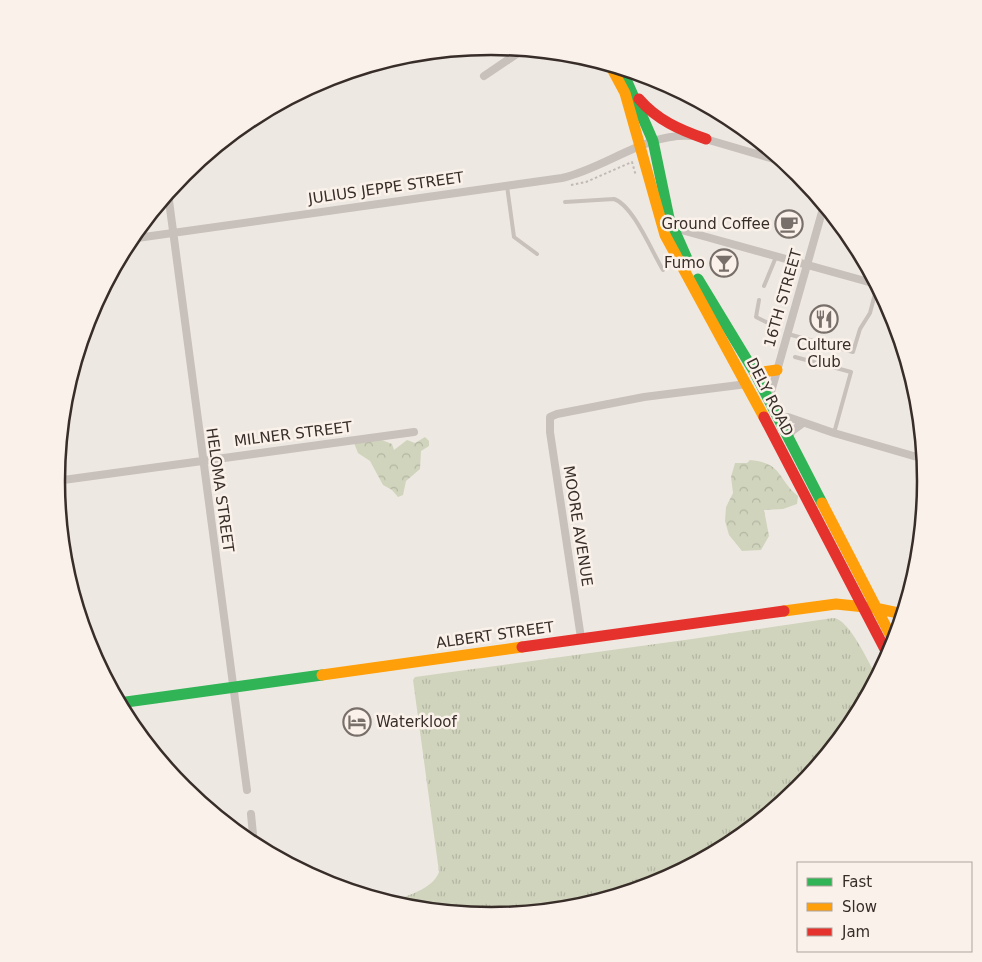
<svg xmlns="http://www.w3.org/2000/svg" width="982" height="962" font-family="'DejaVu Sans',sans-serif">
  <style>
    .grass { fill: url(#grass-tufts) }
    .forest { fill: url(#forest-crowns) }
    .lines { fill: none; stroke-linecap: round; stroke-linejoin: round }
    .path { stroke: #c0b9b4; stroke-width: 2; stroke-dasharray: 2.5 2.5; stroke-linecap: butt }
    .lane { stroke: #c8c0bb; stroke-width: 4 }
    .street { stroke: #c8c0bb; stroke-width: 8 }
    .fast { stroke: #30b455; stroke-width: 11 }
    .slow { stroke: #ff9f0a; stroke-width: 11 }
    .jam { stroke: #e5322d; stroke-width: 11 }
    .labels { text-anchor: middle; dominant-baseline: central; stroke-width: 5; stroke-linejoin: round; paint-order: stroke }
    .street-label { font-size: 15px; fill: #382d29; stroke: #faf2ea }
    .poi-label { font-size: 15px; fill: #382d29; stroke: #faf2ea; text-anchor: end }
    .rim { fill: none; stroke: #382d29; stroke-width: 2.5 }
  </style>
  <defs>
    <pattern id="grass-tufts" width="24" height="20" patternUnits="userSpaceOnUse" patternTransform="scale(1.25)"><rect width="24" height="20" fill="#d0d4bc"/><path d="M3 7l-1-3M5 7V3M7 7l1-3M15 17l-1-3M17 17v-4M19 17l1-3" fill="none" stroke="#b3b6a2"/></pattern>
    <pattern id="forest-crowns" width="20" height="18" patternUnits="userSpaceOnUse" patternTransform="scale(1.25)"><rect width="20" height="18" fill="#d0d4bc"/><path d="M2 6a3 3 0 1 1 6 0M12 15a3 3 0 1 1 6 0" fill="none" stroke="#b3b6a2"/></pattern>
  </defs>
  <rect width="100%" height="100%" fill="#eee8e2"/>
  <path class="grass" d="M833,618C849,618 869,664 877,677L852,723L798,789L732,843L657,883L576,907L491,916L406,907L388,902C405,897 433,889 439,872L413,680L415,677L692,639Z"/>
  <path class="forest" d="M369,435L392,444L394,450L407,440L415,443L425,437L429,441V446L421,451L420,469L406,481L403,495L398,497L392,490L383,485L370,461L358,453L354,443Z
    M750,460C783,463 777,479 798,496L797,504L783,509L764,510L769,536L761,550L742,551L729,535L725,521L726,507L733,493L731,477L735,463H747Z"/>
  <g class="lines">
    <path class="path" d="M571,185L586,182L632,162L636,176"/>
    <path class="lane" d="M507,186L514,237L537,254
      M565,202L614,199C633,205 652,252 663,270
      M764,286L776,257
      M759,300L756,317L774,326
      M788,334L853,352L860,329L870,313L877,286
      M795,357L851,372L834,433"/>
    <path class="street" d="M484,76L524,49
      M702,138L784,162
      M168,193L247,790
      M685,231L876,284
      M130,239L562,178C606,168 645,133 691,136
      M769,399L824,205
      M780,422L788,417L834,433L924,459
      M788,438L792,431L803,423
      M56,481L414,432
      M581,638L550,432V417L557,414L644,397L747,384
      M251,814L254,845
      M375,898L382,897"/>
    <path class="fast" d="M621,68L653,141L669,218L688,261
      M698,279L755,373L822,503
      M119,703L322,675"/>
    <path class="slow" d="M610,65L625,93L665,235L764,417
      M755,373L777,370
      M822,503L894,642
      M784,611L836,604L875,608L903,614
      M322,675L522,647"/>
    <path class="jam" d="M639,99C657,120 680,130 706,139
      M764,417L888,655
      M522,647L784,611"/>
  </g>
  <defs>
    <g id="cafe-ring" transform="scale(1.4375)"><circle r="9.5" fill="#faf2ea" stroke="#786e6a" stroke-width="1.5"/><path d="M-5.5-4.5H6V0H3Q3 3.5 0 3.5H-2.5Q-5.5 3.5-5.5 0ZM3-3.2v2h1.7v-2ZM-6 4.5H4V6H-6Z" fill="#786e6a"/></g>
    <g id="bar-ring" transform="scale(1.4375)"><circle r="9.5" fill="#faf2ea" stroke="#786e6a" stroke-width="1.5"/><path d="M-6-5H6L.8 .8V4.5H3.5V6h-7V4.5H-.8V.8Z" fill="#786e6a"/></g>
    <g id="restaurant-ring" transform="scale(1.4375)"><circle r="9.5" fill="#faf2ea" stroke="#786e6a" stroke-width="1.5"/><path d="M-5-6h1v4h1v-4h1v4h1v-4h1v5L-1.5 .5V6h-2V.5L-5-1ZM5-6V6H3V1.5H1.5Q1.5-4 5-6Z" fill="#786e6a"/></g>
    <g id="hotel-ring" transform="scale(1.4375)"><circle r="9.5" fill="#faf2ea" stroke="#786e6a" stroke-width="1.5"/><path d="M-6-4.5h1.5V1H6V5H4.5V3h-9V5H-6ZM-4 0a1.8 1.8 0 1 1 3.6 0ZM.5 0V-2.5h3Q6-2.5 6 0Z" fill="#786e6a"/></g>
  </defs>
  <g fill-rule="evenodd">
    <use href="#cafe-ring" x="789" y="224"/>
    <use href="#bar-ring" x="724" y="263"/>
    <use href="#restaurant-ring" x="824" y="319"/>
    <use href="#hotel-ring" x="357" y="722"/>
  </g>
  <g class="labels">
    <g class="street-label">
      <text transform="translate(386 188) rotate(-8)">JULIUS JEPPE STREET</text>
      <text transform="translate(783 298) rotate(-74)">16TH STREET</text>
      <text transform="translate(770 397) rotate(63)">DELY ROAD</text>
      <text transform="translate(293 434) rotate(-7)">MILNER STREET</text>
      <text transform="translate(220 490) rotate(82)">HELOMA STREET</text>
      <text transform="translate(578 526) rotate(81)">MOORE AVENUE</text>
      <text transform="translate(495 635) rotate(-8)">ALBERT STREET</text>
    </g>
    <g class="poi-label">
      <text x="770" y="224">Ground Coffee</text>
      <text x="705" y="263">Fumo</text>
      <text x="824" y="345" text-anchor="middle">Culture<tspan x="824" dy="17">Club</tspan></text>
      <text x="376" y="722" text-anchor="start">Waterkloof</text>
    </g>
  </g>
  <path d="M0 0H982V962H0ZM65 481a426 426 0 1 1 852 0a426 426 0 1 1-852 0Z" fill="#faf2ea" fill-rule="evenodd"/>
  <path class="rim" d="M65 481a426 426 0 1 1 852 0a426 426 0 1 1-852 0Z"/>
  <rect x="797" y="862" width="175" height="90" fill="#faf2ea" stroke="#aca39d"/>
  <rect x="807" y="878" width="25" height="8" fill="#30b455" stroke="#aca39d"/>
  <text x="842" y="887" font-size="15" fill="#382d29">Fast</text>
  <rect x="807" y="903" width="25" height="8" fill="#ff9f0a" stroke="#aca39d"/>
  <text x="842" y="912" font-size="15" fill="#382d29">Slow</text>
  <rect x="807" y="928" width="25" height="8" fill="#e5322d" stroke="#aca39d"/>
  <text x="842" y="937" font-size="15" fill="#382d29">Jam</text>
</svg>
